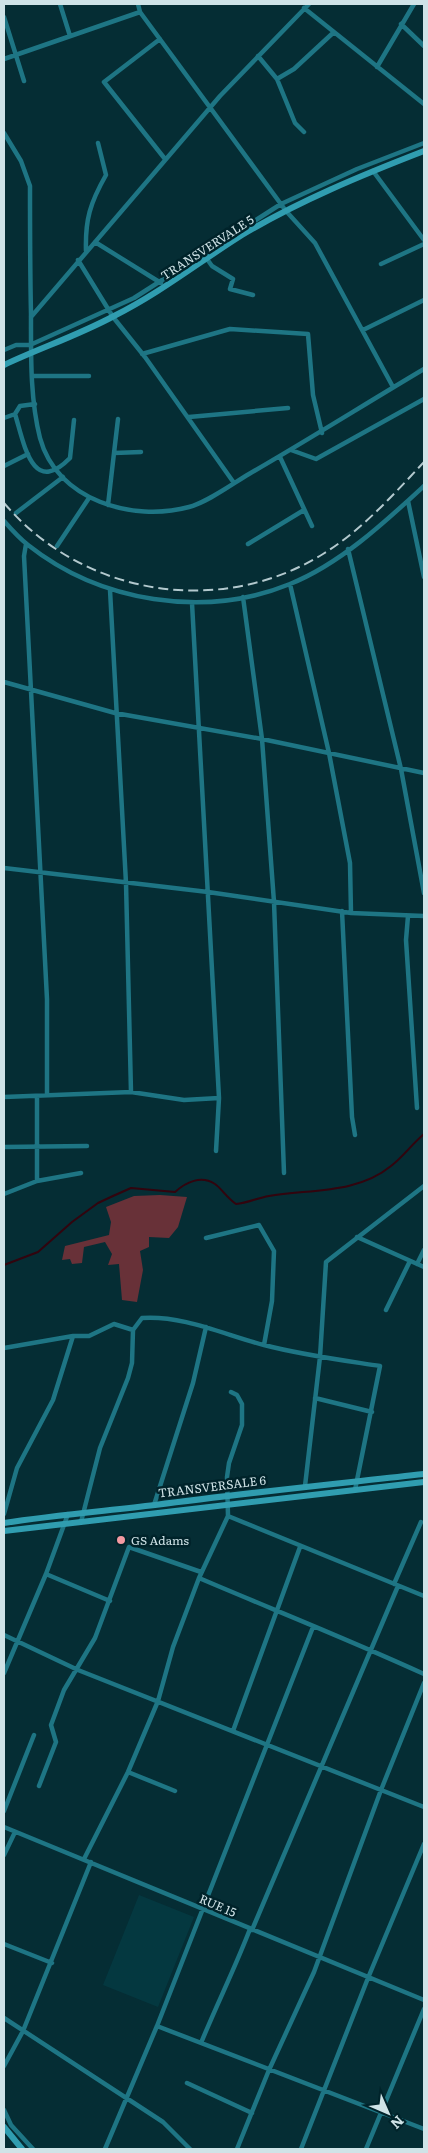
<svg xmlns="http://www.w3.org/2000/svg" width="428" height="2153" font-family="Literata,serif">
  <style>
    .built { fill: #043840 }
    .green { fill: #683138 }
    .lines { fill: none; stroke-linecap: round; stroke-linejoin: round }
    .stream { stroke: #32040e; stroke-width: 2 }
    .minor { stroke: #1e7584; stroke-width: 4.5 }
    .secondary { stroke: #309db0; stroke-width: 6 }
    .rail { stroke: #b3c9ce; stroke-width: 2; stroke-dasharray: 10 5; stroke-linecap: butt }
    .poi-dot { fill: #f49aa2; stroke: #00232a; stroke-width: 2 }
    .labels { text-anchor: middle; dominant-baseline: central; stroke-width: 5; stroke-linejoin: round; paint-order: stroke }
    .street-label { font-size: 12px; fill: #cfe3e7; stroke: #00232a }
    .poi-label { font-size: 12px; fill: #cfe3e7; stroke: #00232a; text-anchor: start }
  </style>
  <rect width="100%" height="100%" fill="#052d34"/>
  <path class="built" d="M139,1895L194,1917L158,2007L103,1985Z"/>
  <path class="green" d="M160,1195L187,1197L178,1227L169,1238L149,1237V1247L140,1251L143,1270L137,1302L122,1300L119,1264L108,1265L112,1254L105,1242L84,1247L82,1263L72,1264L70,1259L62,1260L65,1246L109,1235L111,1222L106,1207L134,1196Z"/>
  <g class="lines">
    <path class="stream" d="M4,1265L38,1252L72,1222L98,1203L113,1196L131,1188L175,1192C186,1182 201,1175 215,1184C221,1188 227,1198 236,1204C248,1203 257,1198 269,1196C310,1189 357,1194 391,1166C403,1157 412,1144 424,1134"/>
    <path class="minor" d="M60,4L70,36
      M138,4L140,12L286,211L315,243L393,387
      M304,8L424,104
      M4,17L24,81
      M401,24L424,46
      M160,39L104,82L165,159
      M258,56L277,79L294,69L334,32
      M4,59L140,12
      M377,67L414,4
      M277,79L295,123L304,132
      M4,133L21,161L30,186C30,228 30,271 31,314C31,355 30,399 40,438C57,501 133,522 189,507C208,502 232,484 249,474C308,440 365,404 424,369
      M373,171L424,240
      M95,242L161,283
      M86,251C85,220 90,203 106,175L98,143
      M207,259L212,266L233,279L230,289L253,295
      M78,260L113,317L145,357L234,483
      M381,264L424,244
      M31,317L220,96L309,4
      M363,330L424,300
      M4,350L16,345H30L134,298L281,204L357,169L424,143
      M142,354L230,329L308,334L313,395L322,433
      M32,376H89
      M35,404L20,406L15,414C24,443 32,497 70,458L74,420
      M189,417L288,408
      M4,418L15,414
      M291,450L316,459L424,399
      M114,453L118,419
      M280,457L312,526
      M4,466L28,454
      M408,501L424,577
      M108,505L114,453L141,452
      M16,513L63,477
      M4,521C11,529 19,538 28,545C100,602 204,619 290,584C340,564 385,522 424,486
      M26,544L24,556L47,999V1095
      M248,544L304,510
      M57,546L89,498
      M348,549L401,769L424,893
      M290,584L329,753L350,863L351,913
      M110,590L126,883L131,1092
      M243,597L262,739L274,902L284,1173
      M192,603L219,1098L216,1151
      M4,682L115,713L262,739L424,773
      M4,868L208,892L351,913L424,916
      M342,911L352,1117L355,1135
      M408,916L406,940L417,1108
      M37,1096V1181
      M4,1097L131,1092L184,1100L219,1098
      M4,1147L87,1146
      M4,1194L37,1181L81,1173
      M357,1237L424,1267
      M206,1238L259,1225L274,1251L272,1301L264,1345
      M417,1264L424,1250
      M386,1310L410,1261
      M4,1348L73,1336H89L114,1324L133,1330L142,1318C183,1315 225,1335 264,1345C302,1355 341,1360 380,1366L355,1490
      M315,1398L372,1412
      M305,1486L320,1357L326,1262L424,1186
      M154,1505L193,1383L206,1327
      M4,1514L17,1468L53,1400L73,1336
      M228,1516L424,1596
      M81,1522L100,1448L128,1378L132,1363L133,1330
      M46,1574L110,1601
      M199,1578C274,1610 350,1640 424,1674
      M394,1584L421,1522
      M4,1635L78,1670L424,1807
      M4,1673L46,1574L68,1514
      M233,1731L300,1547
      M128,1772L175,1791
      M39,1786L56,1742L51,1725L64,1690L95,1638L129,1547L201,1572
      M4,1811L34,1735
      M4,1827L424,2000
      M4,1855L15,1832
      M84,1859L128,1772L158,1701L173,1647L199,1578L228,1516L227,1477L229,1463L242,1425V1404L237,1395L231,1392
      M252,1930L398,1586
      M4,1944L52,1963
      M4,2018L163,2122L190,2149
      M157,2026L424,2129
      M201,2043C217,2004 235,1968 250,1929
      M4,2066L23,2031L91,1862
      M187,2083L252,2113
      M4,2110L11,2125L33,2149
      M105,2149L157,2026L313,1627
      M237,2149L269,2070L314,1972L381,1790L424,1683
      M301,2149L368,1978L424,1844
      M366,2149L424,2009"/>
    <path class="secondary" d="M4,365C40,348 79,335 114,316C160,293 199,262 242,235C299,201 362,175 424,151
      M4,1523C54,1515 105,1511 155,1505C245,1493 334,1484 424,1474
      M4,1531L424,1482
      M4,2127L22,2149"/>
    <path class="rail" d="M4,503C83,596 220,618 323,554C362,530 393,495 424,462"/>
  </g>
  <circle class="poi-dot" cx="121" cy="1540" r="5"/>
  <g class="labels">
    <g class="street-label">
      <text transform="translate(207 247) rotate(-33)">TRANSVERVALE 5</text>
      <text transform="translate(212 1486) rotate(-7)">TRANSVERSALE 6</text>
      <text transform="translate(218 1905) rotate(23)">RUE 15</text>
    </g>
    <g class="poi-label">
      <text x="131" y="1540">GS Adams</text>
    </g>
  </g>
  <rect width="428" height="2153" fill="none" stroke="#cfe3e7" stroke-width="10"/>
  <g transform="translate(388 2113) rotate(135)" stroke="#00232a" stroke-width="4" paint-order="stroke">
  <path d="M0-4L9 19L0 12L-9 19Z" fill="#cfe3e7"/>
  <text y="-8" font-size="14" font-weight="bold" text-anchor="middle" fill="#cfe3e7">N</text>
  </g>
</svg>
